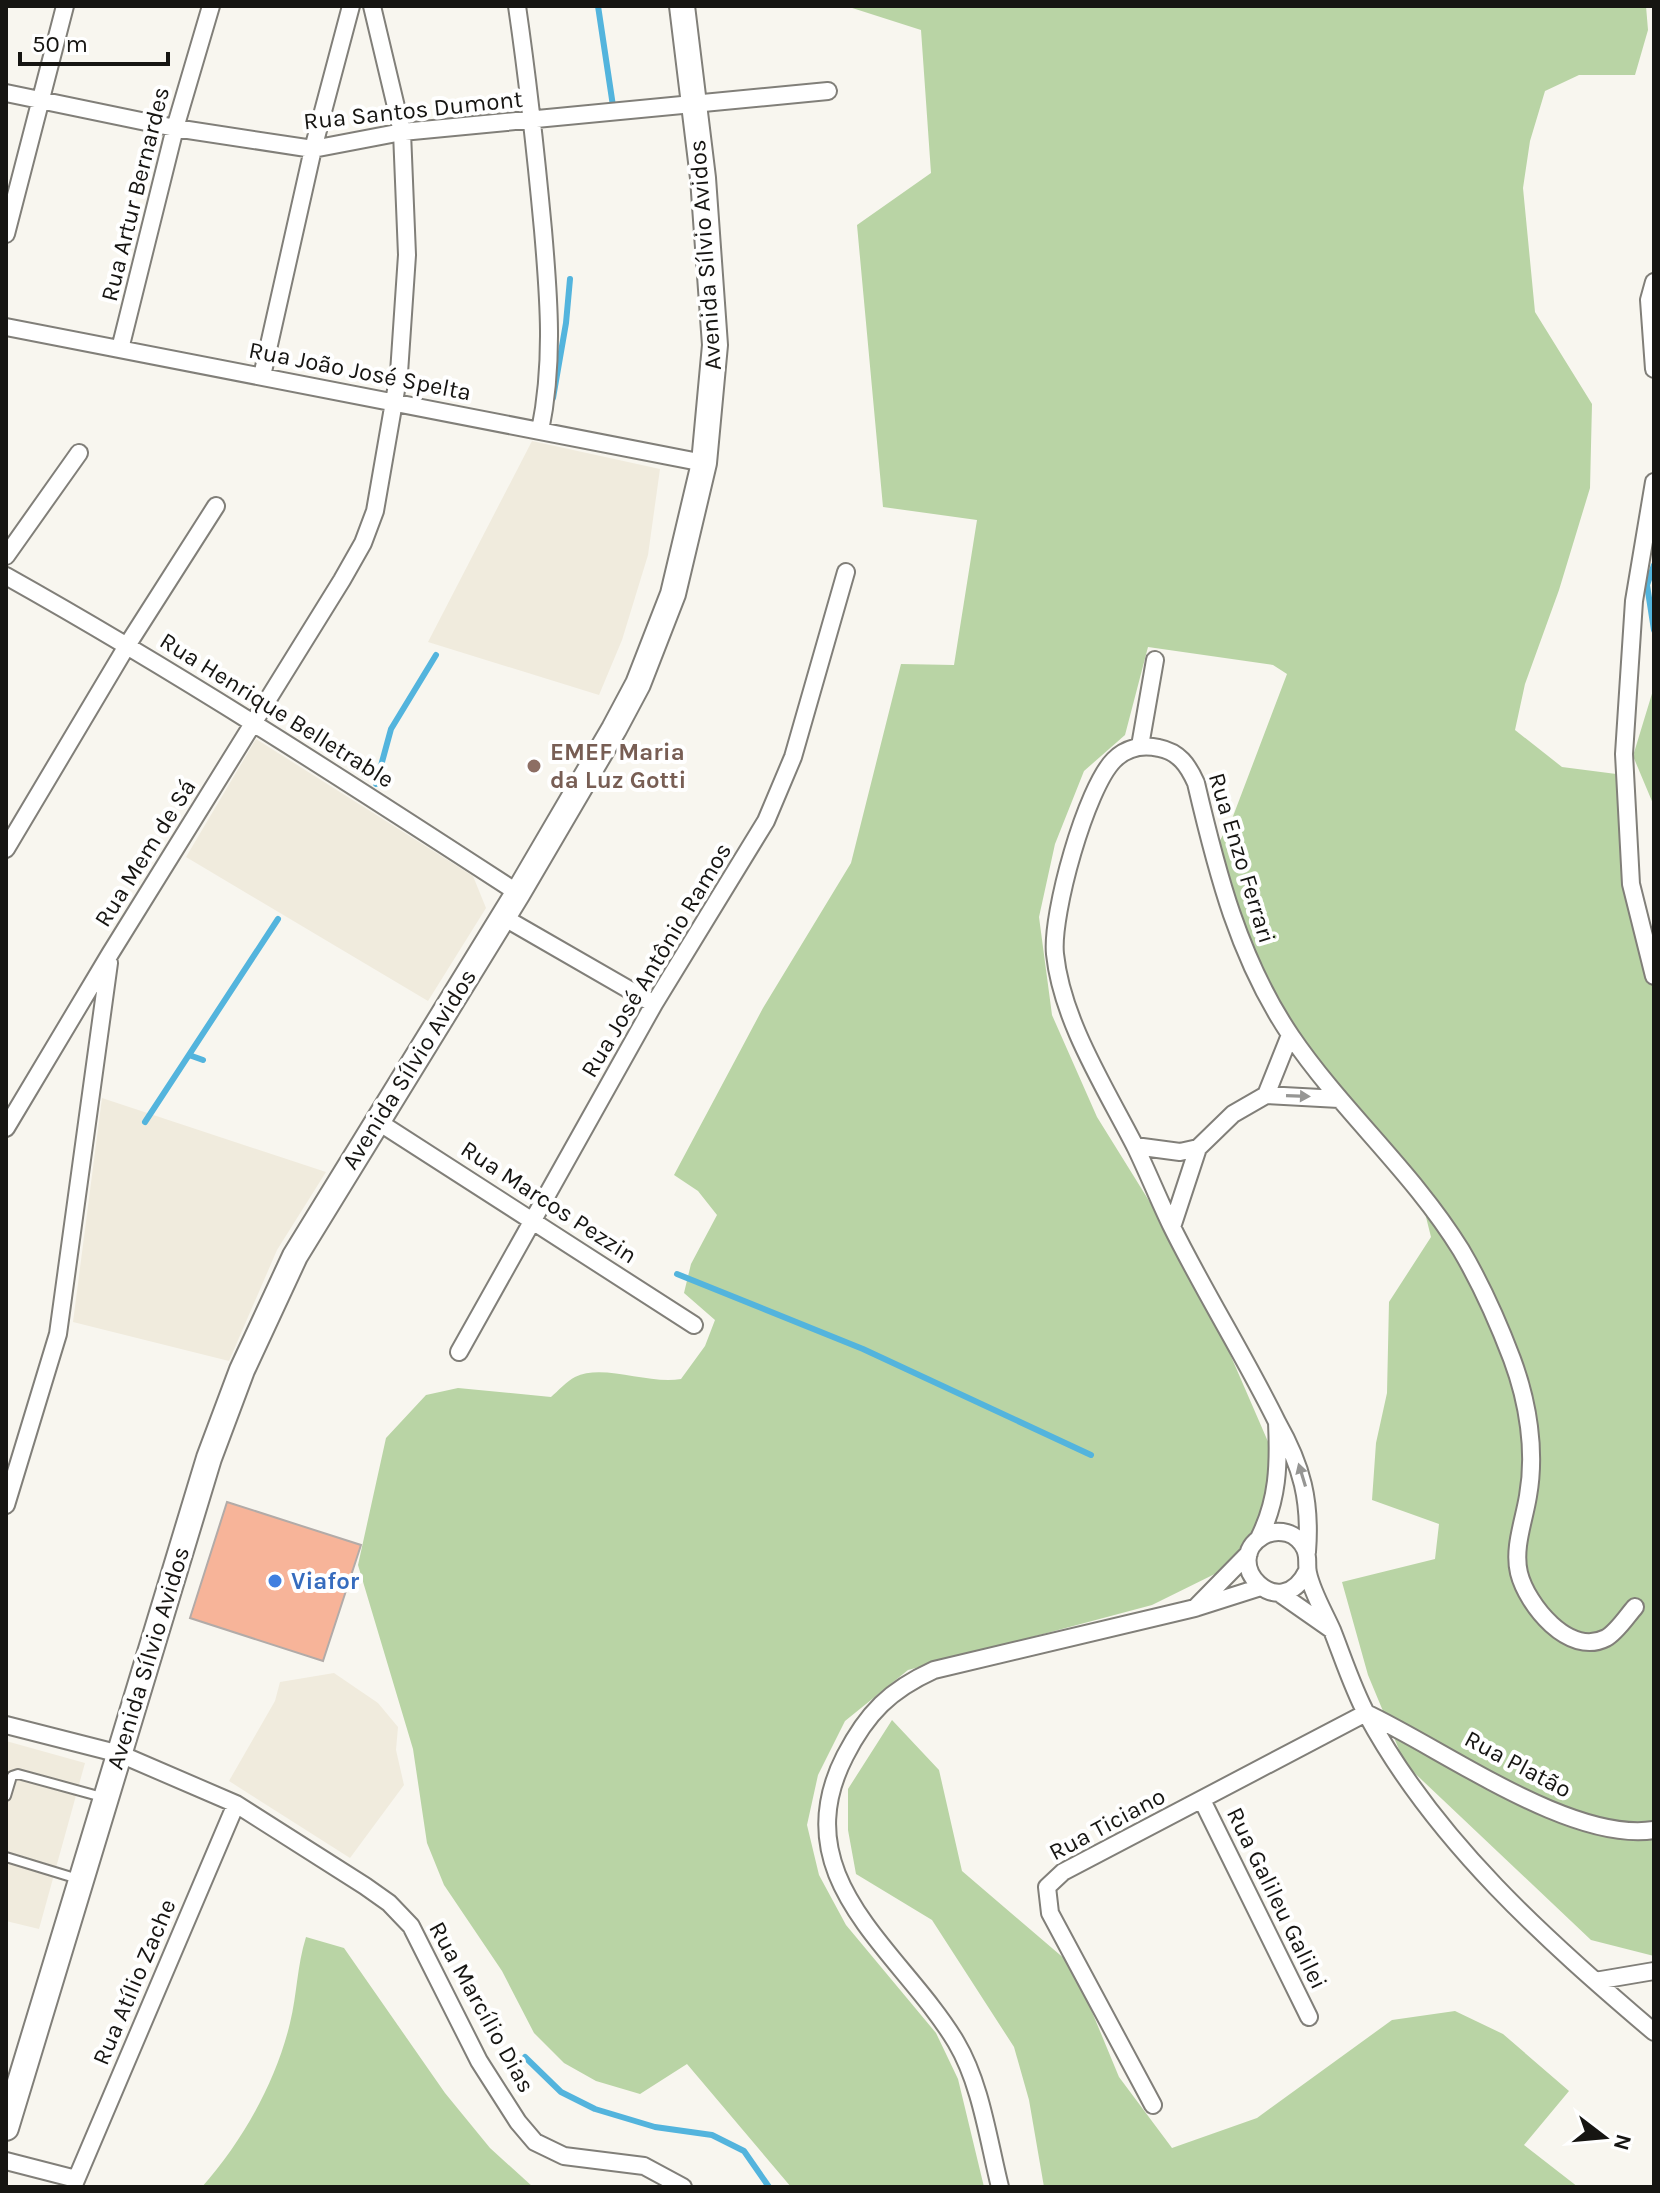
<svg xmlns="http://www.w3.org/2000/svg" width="1660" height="2193" font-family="Karla,sans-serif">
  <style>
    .built { fill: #f0ebdd }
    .green { fill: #b9d4a5 }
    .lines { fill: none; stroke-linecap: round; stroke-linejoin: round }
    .stream { stroke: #53b4dd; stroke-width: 6 }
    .building { fill: #f7b499; stroke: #b2aba8; stroke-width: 2 }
    .lane-casing { stroke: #817f79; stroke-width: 12 }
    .street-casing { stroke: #817f79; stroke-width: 20 }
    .secondary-casing { stroke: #817f79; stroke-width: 28 }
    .lane { stroke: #fff; stroke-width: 8 }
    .street { stroke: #fff; stroke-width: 16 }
    .secondary { stroke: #fff; stroke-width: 24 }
    .oneway { fill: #969694 }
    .education-dot { fill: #8d6e63; stroke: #fff; stroke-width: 3 }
    .shop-dot { fill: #3f7fe0; stroke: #fff; stroke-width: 3 }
    .labels { text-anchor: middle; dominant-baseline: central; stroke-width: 8; stroke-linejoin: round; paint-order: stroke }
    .street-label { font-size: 24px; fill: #161512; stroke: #fff }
    .education-label { font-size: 24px; font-weight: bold; fill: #785e54; stroke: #fff; text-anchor: start }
    .shop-label { font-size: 24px; font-weight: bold; fill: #366cbe; stroke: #fff; text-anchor: start }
  </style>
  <rect width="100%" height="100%" fill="#f8f6ef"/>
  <path class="built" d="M532,441L660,469L648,555L622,640L599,695L428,642Z
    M256,739L473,876L486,908L428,1001L186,857Z
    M102,1098L326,1172L277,1250L229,1361L73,1322Z
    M334,1673L378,1703L398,1727L396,1750L404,1785L350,1858L229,1781L275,1701L280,1682Z
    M6,1741L85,1763L39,1929L6,1921Z"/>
  <path class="green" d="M846,6H1646L1648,30L1635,75H1579L1545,91L1530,141L1523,188L1535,312L1592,404L1590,488L1559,590L1525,684L1515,730L1562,767L1624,775L1641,900L1654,942V1956L1591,1940L1405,1764L1368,1675L1342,1582L1435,1559L1439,1524L1372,1500L1376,1443L1387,1393L1389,1302L1431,1237L1419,1189L1262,1005L1232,942L1209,860L1232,819L1287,674L1273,665L1148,647L1125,735L1084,771L1055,844L1039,917L1052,1015L1097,1117L1197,1278L1269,1444L1266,1512L1233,1565L1152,1605L908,1670L845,1721L818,1775L807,1825L819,1875L846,1925L936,2033L958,2079L984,2187H791L687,2064L640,2094L596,2081L564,2063L534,2033L502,1971L444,1885L427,1843L413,1749L358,1565L386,1438L426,1395L458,1388L551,1397C558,1391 567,1381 575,1377C603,1363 649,1385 681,1379L705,1346L715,1320L684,1293L691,1264L717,1215L698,1191L674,1175L763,1008L851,863L901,664L954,665L977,520L883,507L857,225L931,173L921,30Z
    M1654,687V806L1633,756Z
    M892,1720L939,1770L962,1871L1073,1966L1119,2077L1172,2148L1257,2118L1392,2020L1455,2011L1503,2034L1569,2091L1524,2145L1578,2187H1044L1029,2100L1014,2047L932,1920L856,1874L848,1830V1789Z
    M306,1937L344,1948L445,2093L490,2148L533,2187H202C242,2142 276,2082 290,2023C297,1994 297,1966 306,1937Z"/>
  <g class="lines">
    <path class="stream" d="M598,6L613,106
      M553,398L566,323L570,279
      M1654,565L1647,585L1654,630
      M376,784L391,729L436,655
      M189,1055L203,1060
      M145,1122L278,919
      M677,1274L863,1349L1091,1455
      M525,2057L561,2092L595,2109L655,2127L712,2135L744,2151L769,2187"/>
  </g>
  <path class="building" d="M227,1502L361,1545L323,1661L190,1618Z"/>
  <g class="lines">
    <g class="lane-casing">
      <path id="lane" d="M6,1796L12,1776L18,1774L102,1797
        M6,1857L78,1879"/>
    </g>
    <g class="street-casing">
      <path id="street" d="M517,6C528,81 536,155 543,230C549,299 554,363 540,431
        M6,93L175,128L313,149L402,132L828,91
        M6,234L65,6
        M1654,282L1649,300L1654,369
        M6,327L704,463
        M120,349L175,128L211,6
        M262,376L313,149L351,6
        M1654,482L1634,601L1624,754L1631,884L1654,976
        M6,556L79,453
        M6,576C181,674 349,783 518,893
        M1140,746L1155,660
        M6,849L128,644L216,506
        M503,917L654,1004
        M1290,1035L1266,1095L1339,1099
        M377,1121L694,1325
        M6,1128L110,954L342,580L363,543L375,511L399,373L407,255L402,132L372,6
        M1135,1146L1180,1152L1198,1148L1172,1227
        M1198,1148L1233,1114L1266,1095
        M459,1352L654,1004L766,821L793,757L846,572
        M1277,1422C1244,1355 1204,1292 1171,1225C1159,1200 1148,1173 1136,1148C1106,1089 1062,1021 1055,954C1051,914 1086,788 1114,760C1126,748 1142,744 1159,748C1179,752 1188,765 1196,783C1217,873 1239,959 1291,1036C1342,1111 1413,1172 1461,1250C1481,1284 1498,1322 1512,1359C1528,1402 1536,1451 1528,1496C1524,1521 1513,1548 1519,1573C1527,1605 1569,1657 1606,1638C1617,1632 1627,1616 1635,1607
        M6,1505L58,1334L109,963
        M1259,1538C1278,1500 1279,1465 1277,1422C1302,1466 1311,1501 1307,1552
        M1249,1553L1195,1608L1261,1587
        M1279,1593L1332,1630C1324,1612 1312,1592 1308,1573C1306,1565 1309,1558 1305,1549C1302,1542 1295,1535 1287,1533C1279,1531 1270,1532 1263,1536C1219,1562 1280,1626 1307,1571
        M1332,1630C1343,1658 1353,1689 1367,1715C1436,1842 1546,1940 1654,2032
        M6,1725L120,1754L236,1804L365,1886L389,1903L411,1926L479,2061L518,2122L535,2142L564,2156L644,2166L683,2187
        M1202,1800L1309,2017
        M1595,1981L1654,1971
        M1153,2105L1050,1913L1047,1887L1063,1872L1366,1713C1443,1749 1571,1843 1654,1830
        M6,2161L76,2179
        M73,2187L236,1804
        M1000,2187C988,2139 981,2084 956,2042C901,1950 782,1879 845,1756C867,1713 890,1690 934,1670L1195,1608"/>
    </g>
    <g class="secondary-casing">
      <path id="secondary" d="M6,2128L209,1458L242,1370L295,1256L518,893L614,729L638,684L673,594L704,463L715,345L703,178L682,6"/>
    </g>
    <use href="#lane" class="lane"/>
    <use href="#street" class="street"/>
    <use href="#secondary" class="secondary"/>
  </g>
  <defs><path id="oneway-solid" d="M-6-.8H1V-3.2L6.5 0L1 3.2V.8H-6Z" transform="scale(2)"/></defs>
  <g class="oneway">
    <use href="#oneway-solid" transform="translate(1298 1096) rotate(2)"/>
    <use href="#oneway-solid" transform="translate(1302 1475) rotate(-107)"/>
  </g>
  <circle class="education-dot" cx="534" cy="766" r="8"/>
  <circle class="shop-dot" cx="275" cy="1581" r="8"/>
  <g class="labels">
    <g class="street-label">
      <text transform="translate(413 110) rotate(-6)">Rua Santos Dumont</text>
      <text transform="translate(135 194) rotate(-76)">Rua Artur Bernardes</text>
      <text transform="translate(705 255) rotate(-94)">Avenida Sílvio Avidos</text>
      <text transform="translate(360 371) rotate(11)">Rua João José Spelta</text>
      <text transform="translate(277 710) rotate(32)">Rua Henrique Belletrable</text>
      <text transform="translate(145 853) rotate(-58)">Rua Mem de Sá</text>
      <text transform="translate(1242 858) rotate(73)">Rua Enzo Ferrari</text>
      <text transform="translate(656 960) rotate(-59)">Rua José Antônio Ramos</text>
      <text transform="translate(409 1069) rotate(-58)">Avenida Sílvio Avidos</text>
      <text transform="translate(549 1202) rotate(33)">Rua Marcos Pezzin</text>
      <text transform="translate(148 1658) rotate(-73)">Avenida Sílvio Avidos</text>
      <text transform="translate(1518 1764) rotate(28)">Rua Platão</text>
      <text transform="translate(1107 1824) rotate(-28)">Rua Ticiano</text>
      <text transform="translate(1277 1898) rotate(64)">Rua Galileu Galilei</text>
      <text transform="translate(134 1982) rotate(-67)">Rua Atílio Zache</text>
      <text transform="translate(482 2007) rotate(61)">Rua Marcílio Dias</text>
    </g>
    <g class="education-label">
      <text x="550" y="752">EMEF Maria<tspan x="550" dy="28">da Luz Gotti</tspan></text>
    </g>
    <g class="shop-label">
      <text x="291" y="1581">Viafor</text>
    </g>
  </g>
  <rect width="1660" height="2193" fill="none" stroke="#161512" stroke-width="16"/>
  <g transform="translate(1604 2137) rotate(106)" stroke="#ffffff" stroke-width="6" paint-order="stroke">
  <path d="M0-6L14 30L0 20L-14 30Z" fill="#161512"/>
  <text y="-12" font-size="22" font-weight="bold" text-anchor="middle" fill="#161512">N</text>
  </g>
  <path d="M20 52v12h148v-12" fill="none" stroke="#161512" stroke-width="4"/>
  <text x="32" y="52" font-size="24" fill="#161512" stroke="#ffffff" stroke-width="6" paint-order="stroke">50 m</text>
</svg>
